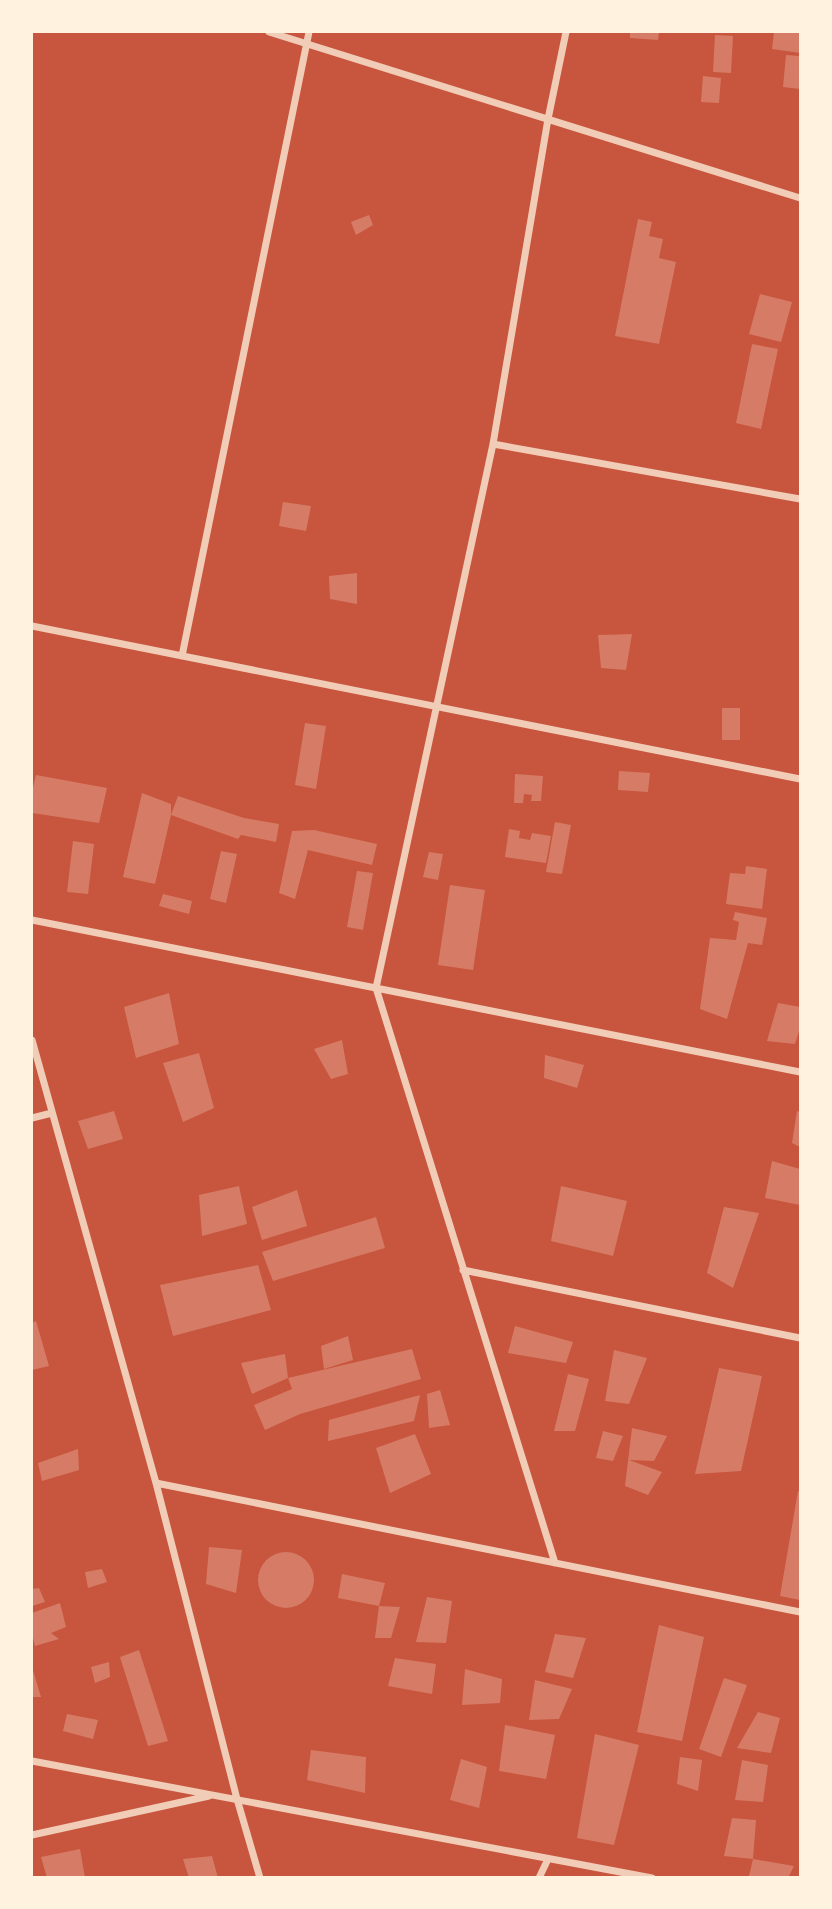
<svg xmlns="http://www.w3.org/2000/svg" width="832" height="1909" font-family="'Space Grotesk',sans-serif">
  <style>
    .building { fill: #d67c66 }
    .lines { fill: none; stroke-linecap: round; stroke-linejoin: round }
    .minor { stroke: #f1ccb7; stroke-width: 7 }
  </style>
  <rect width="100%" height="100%" fill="#c8553d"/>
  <path class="building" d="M630,32H659L658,40L630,38Z
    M774,32L800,33V53L772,49Z
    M715,35L733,36L731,73L713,72Z
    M786,55L800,56V89L783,87Z
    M703,76L721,78L719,103L701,102Z
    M369,215L373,225L356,235L351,222Z
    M638,219L652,222L649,236L663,239L659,258L676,262L659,344L615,336Z
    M760,294L792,302L781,342L749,334Z
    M752,344L778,349L761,429L736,423Z
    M283,502L311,506L306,531L279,526Z
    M357,573V604L330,599L329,576Z
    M632,634L626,670L601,668L598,635Z
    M722,708H740V740H722Z
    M305,723L326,726L316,789L295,785Z
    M619,771L650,773L648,792L618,790Z
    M515,774L543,776L541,801H531L532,795L524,794L523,803H514Z
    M36,775L107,788L99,823L32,813V792Z
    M142,793L171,804V815L178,796L244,818L279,824L276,842L241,835L238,839L171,815L155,884L123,877Z
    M555,822L571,825L562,874L546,872Z
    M509,829L520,831L519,838L530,840L532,833L551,836L546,863L505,857Z
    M314,830L377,844L372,865L308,850L295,899L279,893L292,831Z
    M73,841L94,844L88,894L67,892Z
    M221,851L237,854L226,903L210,899Z
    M429,852L443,854L438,880L423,877Z
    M746,866L767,869L762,909L726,904L730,873L745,874Z
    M357,871L373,873L363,930L347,927Z
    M450,885L485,890L473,970L438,965Z
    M163,894L192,901L189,914L159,906Z
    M735,912L767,918L762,945L748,943L727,1019L700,1009L710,938L736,940L739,922L733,920Z
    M169,993L179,1044L136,1058L124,1007Z
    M778,1003L800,1007V1028L795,1044L767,1041Z
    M342,1040L348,1074L331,1079L314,1049Z
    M199,1053L214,1108L183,1122L163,1063Z
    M545,1055L584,1065L577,1088L544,1078Z
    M114,1111L123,1139L88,1149L78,1121Z
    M797,1111L800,1112V1147L792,1143Z
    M772,1161L800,1169V1205L765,1198Z
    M239,1186L247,1224L202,1236L199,1195Z
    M561,1186L627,1201L613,1256L551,1241Z
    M297,1190L307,1226L262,1240L252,1207Z
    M724,1207L759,1213L733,1288L707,1273Z
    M376,1217L385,1248L273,1281L262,1252Z
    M258,1265L271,1310L173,1336L160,1285Z
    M36,1321L49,1366L32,1370V1323Z
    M515,1326L573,1342L566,1363L508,1353Z
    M348,1336L353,1360L324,1369L321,1346Z
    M412,1349L421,1379L300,1414L265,1430L254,1405L292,1389L288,1378Z
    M614,1350L647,1358L629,1404L605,1401Z
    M285,1354L288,1378L252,1394L241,1363Z
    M719,1368L762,1376L741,1471L695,1474Z
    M568,1374L589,1379L575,1431H554Z
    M440,1390L450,1425L429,1428L427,1394Z
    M420,1395L414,1421L328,1441L329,1420Z
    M632,1428L667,1436L654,1461L629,1460L662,1472L648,1495L625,1486Z
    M603,1431L623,1436L613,1461L596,1458Z
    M415,1434L431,1474L390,1493L376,1448Z
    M78,1449L79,1470L42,1481L38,1463Z
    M798,1491L800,1492V1600L780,1596Z
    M209,1547L242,1550L236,1593L206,1584Z
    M258 1580a28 28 0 1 1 56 0a28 28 0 1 1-56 0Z
    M102,1569L107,1582L88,1588L85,1572Z
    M342,1574L385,1583L379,1606L338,1598Z
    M39,1588L45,1602L32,1606V1589Z
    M427,1597L452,1601L446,1643L416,1642Z
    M60,1603L66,1627L51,1633L59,1639L35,1646L32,1634V1613Z
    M379,1606L400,1607L391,1638H375Z
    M659,1625L704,1637L682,1741L637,1732Z
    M555,1634L586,1638L573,1678L545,1672Z
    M139,1650L168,1741L148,1746L120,1657Z
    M395,1658L436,1664L432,1694L388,1686Z
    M109,1662L110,1677L95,1683L91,1667Z
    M32,1667L41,1697H32Z
    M465,1669L502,1679L500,1703L462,1705Z
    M724,1678L747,1685L721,1757L699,1749Z
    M535,1680L572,1689L559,1719L529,1720Z
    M758,1712L780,1718L771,1753L737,1748Z
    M67,1714L98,1720L93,1739L63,1731Z
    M505,1725L555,1735L546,1779L499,1771Z
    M595,1734L639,1745L614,1845L577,1838Z
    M311,1750L366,1757L365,1793L307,1780Z
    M680,1757L702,1760L698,1791L677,1784Z
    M461,1759L487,1767L479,1808L450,1800Z
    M742,1760L768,1765L763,1802L735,1800Z
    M732,1818L756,1820L753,1859L794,1866L788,1878L749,1876L753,1859L724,1856Z
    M80,1849L85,1878H47L41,1857Z
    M212,1856L218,1878H189L183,1859Z"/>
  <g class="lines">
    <path class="minor" d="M269,32L800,198
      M493,444L800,499
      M32,626L800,779
      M182,656L309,32
      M32,920L800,1072
      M32,1040L156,1483L237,1799L260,1878
      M32,1118L52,1113
      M463,1270L800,1338
      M156,1483L800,1612
      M555,1563L376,988L493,444L548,119L566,32
      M32,1761L652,1878
      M32,1835L209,1796
      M539,1878L548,1859"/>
  </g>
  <rect width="832" height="1909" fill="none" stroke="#fff3e0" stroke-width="66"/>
</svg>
